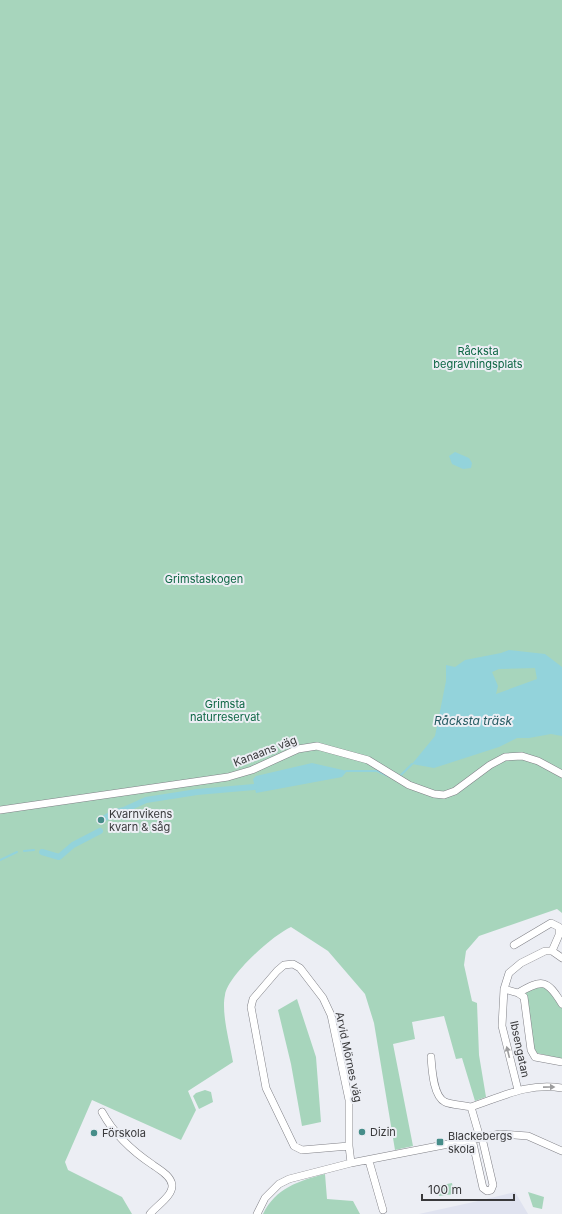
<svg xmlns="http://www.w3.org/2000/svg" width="562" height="1214" font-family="Inter,sans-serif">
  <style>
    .built { fill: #dfe2ef }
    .green { fill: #a7d5bc }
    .water { fill: #93d3db; fill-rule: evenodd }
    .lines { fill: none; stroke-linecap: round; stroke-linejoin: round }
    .stream { stroke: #93d3db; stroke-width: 2 }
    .canal { stroke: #93d3db; stroke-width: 6 }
    .street-casing { stroke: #808187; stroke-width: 8 }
    .street { stroke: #fff; stroke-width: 7 }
    .oneway { fill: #9c9c9d }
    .poi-dot { fill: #468d89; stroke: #eceef4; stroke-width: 1.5 }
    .labels { text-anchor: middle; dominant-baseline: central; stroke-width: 4; stroke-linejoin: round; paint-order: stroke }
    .park-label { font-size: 11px; fill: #0d6644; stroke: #eceef4 }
    .street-label { font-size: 11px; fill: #39393b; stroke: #eceef4 }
    .poi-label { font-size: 11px; fill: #39393b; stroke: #eceef4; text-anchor: start }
    .water-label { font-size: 12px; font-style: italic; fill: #245a61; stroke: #eceef4 }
  </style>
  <rect width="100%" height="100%" fill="#eceef4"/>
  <path class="built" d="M515,1192L528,1214H419L478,1201Z"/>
  <path class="green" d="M0,0H562V913L557,909L479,936L466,951L464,965L472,1001L477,1003L479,1055L486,1097L475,1101L462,1058L456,1059L444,1016L412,1022L415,1039L393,1044L413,1146L395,1150L374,1023L365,994L328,951L291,927C273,935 228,975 225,995C221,1013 230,1044 233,1062L188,1091L196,1110L181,1140L92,1100L65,1162L68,1170L122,1197L132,1214H0Z
    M536,985L547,987L562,1007V1059L537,1053L534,1048L528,1001L525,991Z
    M297,999L316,1057L321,1122L302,1126L291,1064L278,1010Z
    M205,1090L211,1092L213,1102L199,1109L193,1096L196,1093Z
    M325,1174L327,1199L353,1201L360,1214H263C276,1188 298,1181 325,1174Z
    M452,1183L454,1194L439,1196L437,1186Z
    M528,1192L544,1197L542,1209L533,1207Z"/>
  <path class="water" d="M455,452L469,458L472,463L471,468L463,469L452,464L449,456Z
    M509,650L545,654L562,667V736L551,734L529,738H517L499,747L434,768L412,764L435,736L446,681V665L455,667L465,660L501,653ZM535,668L537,679L496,694L498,686L492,672L499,669Z
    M312,763L347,771L342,777L256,793L253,779L256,776Z"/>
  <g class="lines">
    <path class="stream" d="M346,771H377L388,776
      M399,777L412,764
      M24,851L34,850
      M0,860L17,852"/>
    <path class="canal" d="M105,818L113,813L124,810L146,800L197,792L254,787
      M42,852L59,857L73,845L100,831"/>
    <g class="street-casing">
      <path id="street" d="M0,810L228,777L252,770L298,749L317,746L368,760L409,785L434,794L444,795L455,791L490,765L505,757L522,756L538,761L562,774
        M514,945L551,923L559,927V935L552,951
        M504,989L518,993L524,997L531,1050L535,1057L562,1062
        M518,993C542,979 547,979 562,1004
        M431,1057C432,1069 433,1096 445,1102C452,1105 463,1105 471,1107L480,1138
        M518,1090L502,1026L504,989L509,973L521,963L545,951H552L562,958
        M471,1107C501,1097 529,1082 562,1088
        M102,1112C114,1134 132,1151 153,1165C160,1170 171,1176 172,1185C173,1196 156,1206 150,1214
        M472,1139L483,1188L487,1191L491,1190L493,1185L482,1138
        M349,1146V1100L331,1015L323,998L300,968L293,964L284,965L277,971L253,999L251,1007L266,1088L294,1146L302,1150L349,1146L351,1163
        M369,1161L383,1210
        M257,1214L265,1198L279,1184L289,1179L351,1163L500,1134L528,1136L562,1151"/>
    </g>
    <use href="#street" class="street"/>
  </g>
  <defs><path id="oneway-solid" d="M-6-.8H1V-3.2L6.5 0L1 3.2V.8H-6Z"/></defs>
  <g class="oneway">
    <use href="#oneway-solid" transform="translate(508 1052) rotate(-104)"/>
    <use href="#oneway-solid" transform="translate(549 1087) rotate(-1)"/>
  </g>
  <g class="poi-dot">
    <circle cx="101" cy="820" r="4"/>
    <circle cx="362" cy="1132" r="4"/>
    <circle cx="94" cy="1133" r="4"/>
    <rect x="436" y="1138" width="8" height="8" rx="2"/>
  </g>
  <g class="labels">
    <g class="park-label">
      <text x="478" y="351">Råcksta<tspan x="478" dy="13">begravningsplats</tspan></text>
      <text x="204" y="579">Grimstaskogen</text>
      <text x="225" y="704">Grimsta<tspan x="225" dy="13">naturreservat</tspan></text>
    </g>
    <g class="street-label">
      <text transform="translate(265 751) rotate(-21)">Kanaans väg</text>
      <text transform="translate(520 1049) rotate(78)">Ibsengatan</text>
      <text transform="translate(349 1057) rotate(78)">Arvid Mörnes väg</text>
    </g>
    <g class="poi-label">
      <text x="109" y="814">Kvarnvikens<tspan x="109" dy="13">kvarn &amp; såg</tspan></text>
      <text x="370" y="1132">Dizin</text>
      <text x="102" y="1133">Förskola</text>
      <text x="448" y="1136">Blackebergs<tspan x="448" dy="13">skola</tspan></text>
    </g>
    <g class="water-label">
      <text x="473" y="720">Råcksta träsk</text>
    </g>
  </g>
  <path d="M422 1194v6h92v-6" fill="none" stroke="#39393b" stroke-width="2"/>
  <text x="428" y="1194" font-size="12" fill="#39393b" stroke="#eceef4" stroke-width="3" paint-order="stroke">100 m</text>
</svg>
